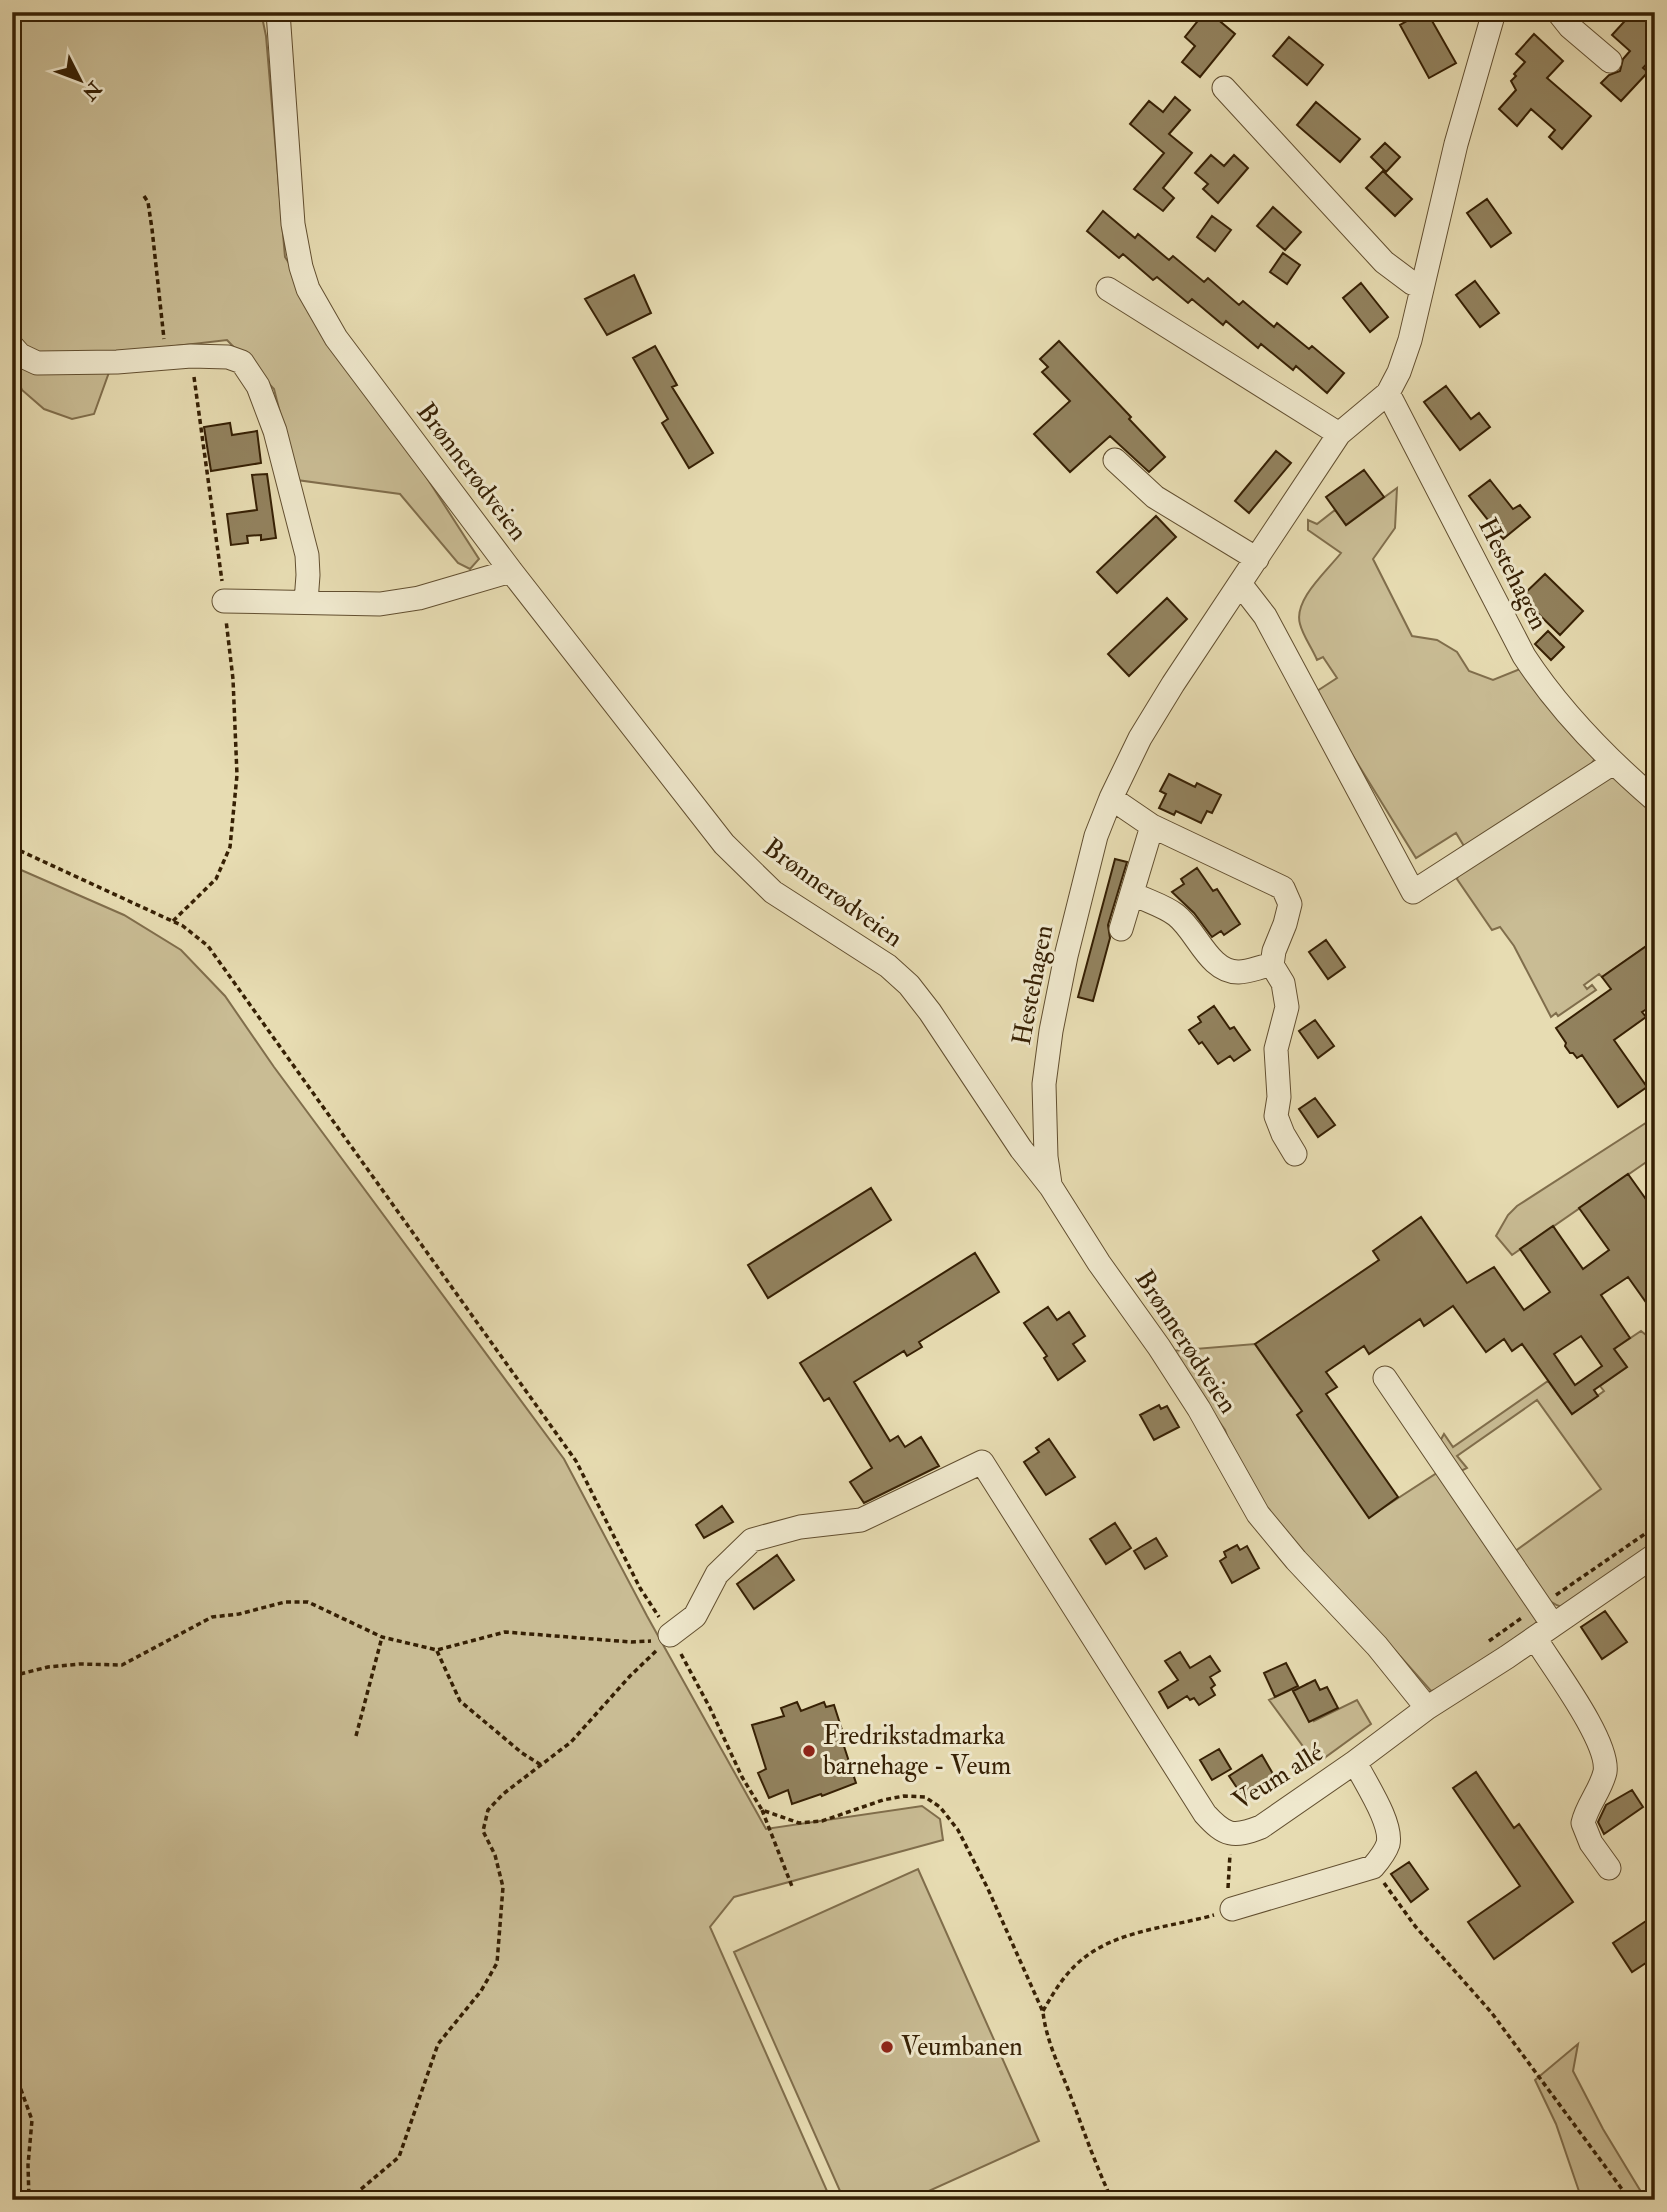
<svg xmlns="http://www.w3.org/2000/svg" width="1667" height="2212" font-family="'IM FELL Double Pica',serif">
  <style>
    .green { fill: #c9bc94; stroke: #806e4c; stroke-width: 2 }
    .building { fill: #92825e; stroke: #362004; stroke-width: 2; fill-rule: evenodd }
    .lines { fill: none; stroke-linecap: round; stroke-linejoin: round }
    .minor-casing { stroke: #624f30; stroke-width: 25 }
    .path { stroke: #362004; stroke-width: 3.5; stroke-dasharray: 5 3.5; stroke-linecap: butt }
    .minor { stroke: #efe8cd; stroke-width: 23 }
    .poi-dot { fill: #8f2418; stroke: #efe8cd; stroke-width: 2.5 }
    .labels { text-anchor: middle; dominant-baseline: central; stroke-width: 6; stroke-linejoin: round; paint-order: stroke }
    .street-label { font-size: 26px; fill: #362004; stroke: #efe8cd }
    .poi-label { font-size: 26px; fill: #362004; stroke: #efe8cd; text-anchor: start }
  </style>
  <rect width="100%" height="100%" fill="#e7dcb2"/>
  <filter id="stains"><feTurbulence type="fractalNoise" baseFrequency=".00286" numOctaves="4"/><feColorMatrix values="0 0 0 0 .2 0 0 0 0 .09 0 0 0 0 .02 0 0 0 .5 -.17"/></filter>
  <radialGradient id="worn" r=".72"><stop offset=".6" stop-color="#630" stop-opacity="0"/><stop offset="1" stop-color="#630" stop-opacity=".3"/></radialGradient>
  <path class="green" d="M12,12H261L266,36L285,257L479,559L470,569L458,563L400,494L297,480L274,389L227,340L116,353L94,414L72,419L44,409L22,390L12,368Z
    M1397,488L1395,528L1373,559L1412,636L1437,640L1457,652L1469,671L1493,680L1525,667L1596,757L1590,766L1467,851L1456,833L1416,858L1314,693L1337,678L1323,657L1317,660C1312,648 1303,636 1300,624C1293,600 1327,571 1341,553L1308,530V520L1317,524L1335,510L1346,525Z
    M1610,774L1655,804V940L1602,977L1599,974L1584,985L1587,989L1592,985L1596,990L1558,1016L1556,1013L1551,1017L1514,946L1500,927L1492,930L1457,879L1459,873Z
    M12,866L124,915L181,950L225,996L274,1067L564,1459L647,1616L766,1829L922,1806L940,1819L943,1840L734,1897L710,1927L831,2200H12Z
    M1655,1117V1156L1512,1255L1496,1236L1508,1215L1517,1206Z
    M1655,1322V1543L1562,1607C1540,1601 1526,1570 1514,1552L1601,1489L1537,1400L1457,1456L1467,1468L1461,1471L1439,1443L1444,1434L1453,1447L1548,1381L1572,1414L1604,1391L1600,1386L1627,1367L1614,1349L1641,1331L1646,1335L1650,1331L1647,1327Z
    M1255,1344L1291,1396L1296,1393L1307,1408L1297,1415L1369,1517L1440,1471L1537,1621L1533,1628L1444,1688L1431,1691L1383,1637L1278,1533L1231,1447L1225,1430L1170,1351Z
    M1307,1684L1311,1691L1314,1721L1357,1700L1371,1724L1316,1764L1269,1700L1292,1689L1294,1693Z
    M918,1869L1039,2141L909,2200H844L734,1952Z
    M1578,2044L1573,2071L1603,2129L1646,2200H1582L1556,2124L1535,2080Z"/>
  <path class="building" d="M1205,12H1209L1235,34L1200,77L1182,62L1195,46L1185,37Z
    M1423,12H1427L1456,63L1429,78L1400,25Z
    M1633,12H1641L1653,23L1647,30L1655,37V55L1643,68L1648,72L1621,101L1601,83L1609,75L1620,71L1623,59L1630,51L1612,35Z
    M1534,34L1563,61L1547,78L1591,116L1562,149L1549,137L1555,130L1531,109L1517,126L1499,109L1516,90L1511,81L1516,76L1514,74L1525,62L1516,54Z
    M1289,37L1323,65L1307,85L1273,56Z
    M1175,97L1190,110L1169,134L1192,153L1163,188L1174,198L1163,211L1134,189L1164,153L1130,124L1149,101L1163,112Z
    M1316,102L1360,139L1340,162L1297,125Z
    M1385,143L1400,157L1386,172L1371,157Z
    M1211,155L1224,166L1234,155L1248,168L1218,203L1203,189L1208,184L1195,173Z
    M1383,171L1412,199L1395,216L1366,188Z
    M1487,199L1511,233L1491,247L1467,213Z
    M1273,207L1301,232L1285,250L1257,226Z
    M1103,211L1135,238L1138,234L1169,260L1173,256L1204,282L1208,278L1239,305L1243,301L1274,327L1277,323L1309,349L1312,346L1344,373L1327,393L1296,366L1293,370L1261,344L1258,348L1226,321L1223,325L1192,299L1188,303L1157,277L1153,280L1123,254L1119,258L1087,231Z
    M1212,216L1231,230L1215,251L1197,237Z
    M1283,253L1300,265L1287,284L1270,272Z
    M634,275L651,313L607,335L585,299Z
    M1475,281L1499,313L1480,327L1456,295Z
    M1361,283L1388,317L1370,332L1343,298Z
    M1059,341L1131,417L1129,419L1165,457L1149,472L1110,436L1070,472L1034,434L1070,401L1042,372L1048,367L1040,359Z
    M655,346L677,385L672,387L713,453L689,468L662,423L668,419L633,358Z
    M1446,386L1471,419L1479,413L1490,427L1460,450L1424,402Z
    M230,423L232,435L257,431L261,463L211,471L204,427Z
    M1276,451L1291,463L1249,513L1235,501Z
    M1364,470L1384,497L1346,525L1326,497Z
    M267,474L276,538L261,540V535L247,536L248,543L231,545L227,514L257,510L252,475Z
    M1490,480L1513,509L1520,505L1530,517L1503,539L1469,496Z
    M1156,516L1176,537L1117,593L1097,572Z
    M1545,574L1583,611L1560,635L1521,597Z
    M1167,598L1187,619L1129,676L1108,654Z
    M1548,631L1564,647L1551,660L1535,644Z
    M1169,774L1195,787L1197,783L1221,795L1212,813L1207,811L1201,823L1176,811L1174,815L1159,808L1166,794L1160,791Z
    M1115,859L1127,862L1108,925L1110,938L1093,1001L1078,997Z
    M1197,868L1213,891L1217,889L1240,924L1224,935L1221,931L1212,937L1194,913L1172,892L1184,884L1181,879Z
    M1326,940L1345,967L1328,979L1309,952Z
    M1655,940V1004L1642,1012L1646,1017L1614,1040L1647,1087L1618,1107L1582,1055L1577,1058L1573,1053H1570L1565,1046L1566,1043L1556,1028L1611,989L1602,977Z
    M1214,1006L1230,1029L1234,1027L1250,1050L1234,1061L1230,1056L1218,1064L1202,1042L1199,1044L1189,1030L1201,1022L1198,1017Z
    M1315,1020L1334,1046L1318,1058L1299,1031Z
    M1315,1098L1335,1125L1318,1137L1299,1109Z
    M1628,1174L1655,1212V1315L1628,1277L1601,1295L1630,1338L1614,1349L1627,1367L1594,1390L1598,1396L1572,1414L1522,1344L1512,1351L1504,1339L1486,1352L1453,1306L1424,1326L1420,1319L1369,1354L1364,1346L1326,1372L1337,1387L1326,1394L1398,1497L1369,1518L1297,1415L1302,1411L1255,1344L1379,1260L1373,1251L1421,1217L1467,1283L1494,1267L1524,1310L1550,1292L1520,1249L1553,1226L1583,1269L1609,1250L1579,1208ZM1581,1336L1602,1366L1575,1385L1554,1354Z
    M871,1188L891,1220L768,1298L748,1265Z
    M975,1253L999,1292L919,1342L922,1347L907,1356L904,1351L854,1382L890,1441L898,1436L905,1447L921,1437L939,1466L864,1503L850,1482L872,1468L829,1398L824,1401L800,1363Z
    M1048,1307L1057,1320L1069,1312L1085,1336L1073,1344L1085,1361L1058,1380L1044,1358L1047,1356L1024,1323Z
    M1159,1405L1161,1409L1167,1406L1179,1427L1154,1440L1140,1415Z
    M1049,1439L1075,1477L1046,1495L1024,1462L1039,1452L1036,1448Z
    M722,1506L733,1522L704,1538L696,1525Z
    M1115,1523L1131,1548L1106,1564L1090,1539Z
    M1156,1538L1167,1556L1145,1569L1134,1551Z
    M1237,1545L1240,1550L1247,1546L1259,1568L1232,1583L1220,1561L1226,1557L1224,1552Z
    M777,1555L794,1580L754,1609L737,1584Z
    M1605,1611L1627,1642L1602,1659L1581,1627Z
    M1180,1652L1190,1668L1210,1656L1220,1671L1210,1677L1215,1685L1211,1688L1215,1695L1199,1705L1194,1698L1190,1700L1187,1696L1168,1708L1159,1692L1178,1680L1165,1661Z
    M1286,1663L1298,1686L1275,1697L1264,1673Z
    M1315,1680L1320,1690L1327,1687L1338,1708L1309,1722L1293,1691Z
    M797,1702L801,1711L824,1702L826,1707L834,1705L843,1733L840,1734L856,1783L822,1796L821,1794L792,1804L788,1790L769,1798L758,1773L766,1769L752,1725L784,1716L781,1708Z
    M1219,1749L1231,1769L1212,1780L1200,1760Z
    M1262,1755L1276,1779L1243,1797L1229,1776Z
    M1476,1772L1514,1828L1519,1824L1573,1902L1494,1959L1468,1922L1520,1886L1453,1788Z
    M1632,1790L1643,1807L1604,1834L1598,1822L1606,1805Z
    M1409,1862L1428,1889L1411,1902L1391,1874Z
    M1655,1915V1957L1632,1972L1613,1943Z"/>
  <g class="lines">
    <g class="minor-casing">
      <path id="minor" d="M278,12L293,224L301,267L308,289L336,338L511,571L724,844L773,892L888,966L909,985L930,1012L1021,1149L1051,1187L1099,1263L1159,1347L1199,1409L1258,1514L1296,1560L1377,1646L1427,1708
        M1558,12L1570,27L1610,61
        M1224,88L1384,262L1412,283L1422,287
        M1108,289L1339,434
        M12,346L20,355L37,363L117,362L191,356L228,357L242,362L258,386L275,431L307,555L308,575L306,602
        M1388,393L1524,656C1560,711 1605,757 1655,800
        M1115,460L1155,497L1257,559
        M1241,585L1265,616L1413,892L1613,763
        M224,601L380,604L419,598L511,571
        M1111,798L1152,826L1283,888L1290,904L1285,924L1274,951L1272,965L1283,983L1287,1007L1276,1049L1279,1097L1276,1116L1283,1134L1295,1154
        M1132,893C1146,901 1163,905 1176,915C1197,931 1209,973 1239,972C1249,972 1262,966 1272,965
        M1121,929L1152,826
        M1050,1184L1046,1157L1044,1084L1051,1031L1066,956L1096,836L1111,798L1140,738L1173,684L1339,434L1388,393L1399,372L1410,340L1456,144L1494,12
        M1385,1378L1553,1625
        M670,1635L695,1616L717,1574L752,1540L800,1527L861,1520L982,1462L1205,1814C1225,1836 1233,1838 1261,1827L1355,1762L1427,1708L1507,1657L1655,1555
        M1535,1638C1552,1666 1610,1742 1605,1772C1601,1790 1587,1805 1583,1823L1591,1843L1609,1868
        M1232,1909L1373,1867C1379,1860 1385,1853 1388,1844C1393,1823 1364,1781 1355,1762"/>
    </g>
    <path class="path" d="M144,196L148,202L152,229L164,339
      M194,377L222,581
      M12,456L16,458
      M12,847L183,926L208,946L576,1461L640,1588L659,1617
      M173,921L216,879L230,847L237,775L233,679L226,620
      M1556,1595L1655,1527
      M1489,1641L1523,1617
      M437,1651L460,1701L522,1753L541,1765
      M681,1654L710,1708L742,1777L762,1810L799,1823L822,1821L883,1800L904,1796L925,1797L940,1807L958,1830L988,1889L1043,2012C1046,2039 1058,2064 1068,2089C1082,2126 1095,2164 1112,2200
      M12,1676L48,1667L80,1664L122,1665L212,1617L239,1614L285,1602H308L382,1637L437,1650L505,1632L631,1642L651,1641
      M356,1736L382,1637
      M762,1810L793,1889
      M1384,1883L1415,1926L1491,2012L1630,2200
      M1228,1888L1230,1854
      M1043,2011C1051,1997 1059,1983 1070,1971C1106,1930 1165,1929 1214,1915
      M12,2013L16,2028L12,2056
      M12,2065L32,2120L28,2165L29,2200
      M348,2200L399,2157L438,2044L481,1991L497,1963L503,1887L495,1855L483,1831L488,1810L503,1794L571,1742L630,1676L656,1651"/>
    <use href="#minor" class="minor"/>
  </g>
  <g class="poi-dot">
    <circle cx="809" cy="1751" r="7"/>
    <circle cx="887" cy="2047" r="7"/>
  </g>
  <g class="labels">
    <g class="street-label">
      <text transform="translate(472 472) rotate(53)">Brønnerødveien</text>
      <text transform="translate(1513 574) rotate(63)">Hestehagen</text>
      <text transform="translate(833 893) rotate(36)">Brønnerødveien</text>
      <text transform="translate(1033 985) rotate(-79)">Hestehagen</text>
      <text transform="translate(1186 1342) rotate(57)">Brønnerødveien</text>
      <text transform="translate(1278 1777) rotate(-32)">Veum allé</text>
    </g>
    <g class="poi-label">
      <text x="823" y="1736">Fredrikstadmarka<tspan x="823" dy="30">barnehage - Veum</tspan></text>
      <text x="901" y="2047">Veumbanen</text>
    </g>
  </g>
  <rect width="1667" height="2212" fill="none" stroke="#e7dcb2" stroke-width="42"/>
  <rect x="14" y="14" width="1639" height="2184" fill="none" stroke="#362004" stroke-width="3.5"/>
  <rect x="21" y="21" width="1625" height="2170" fill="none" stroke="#362004" stroke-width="2"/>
  <g transform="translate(80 80) rotate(132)" stroke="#efe8cd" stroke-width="5" paint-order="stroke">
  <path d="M0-5L12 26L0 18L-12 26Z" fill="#362004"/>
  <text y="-10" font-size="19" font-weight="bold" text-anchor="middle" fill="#362004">N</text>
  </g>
  <rect width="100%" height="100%" filter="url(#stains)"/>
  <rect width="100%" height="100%" fill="url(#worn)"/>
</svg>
